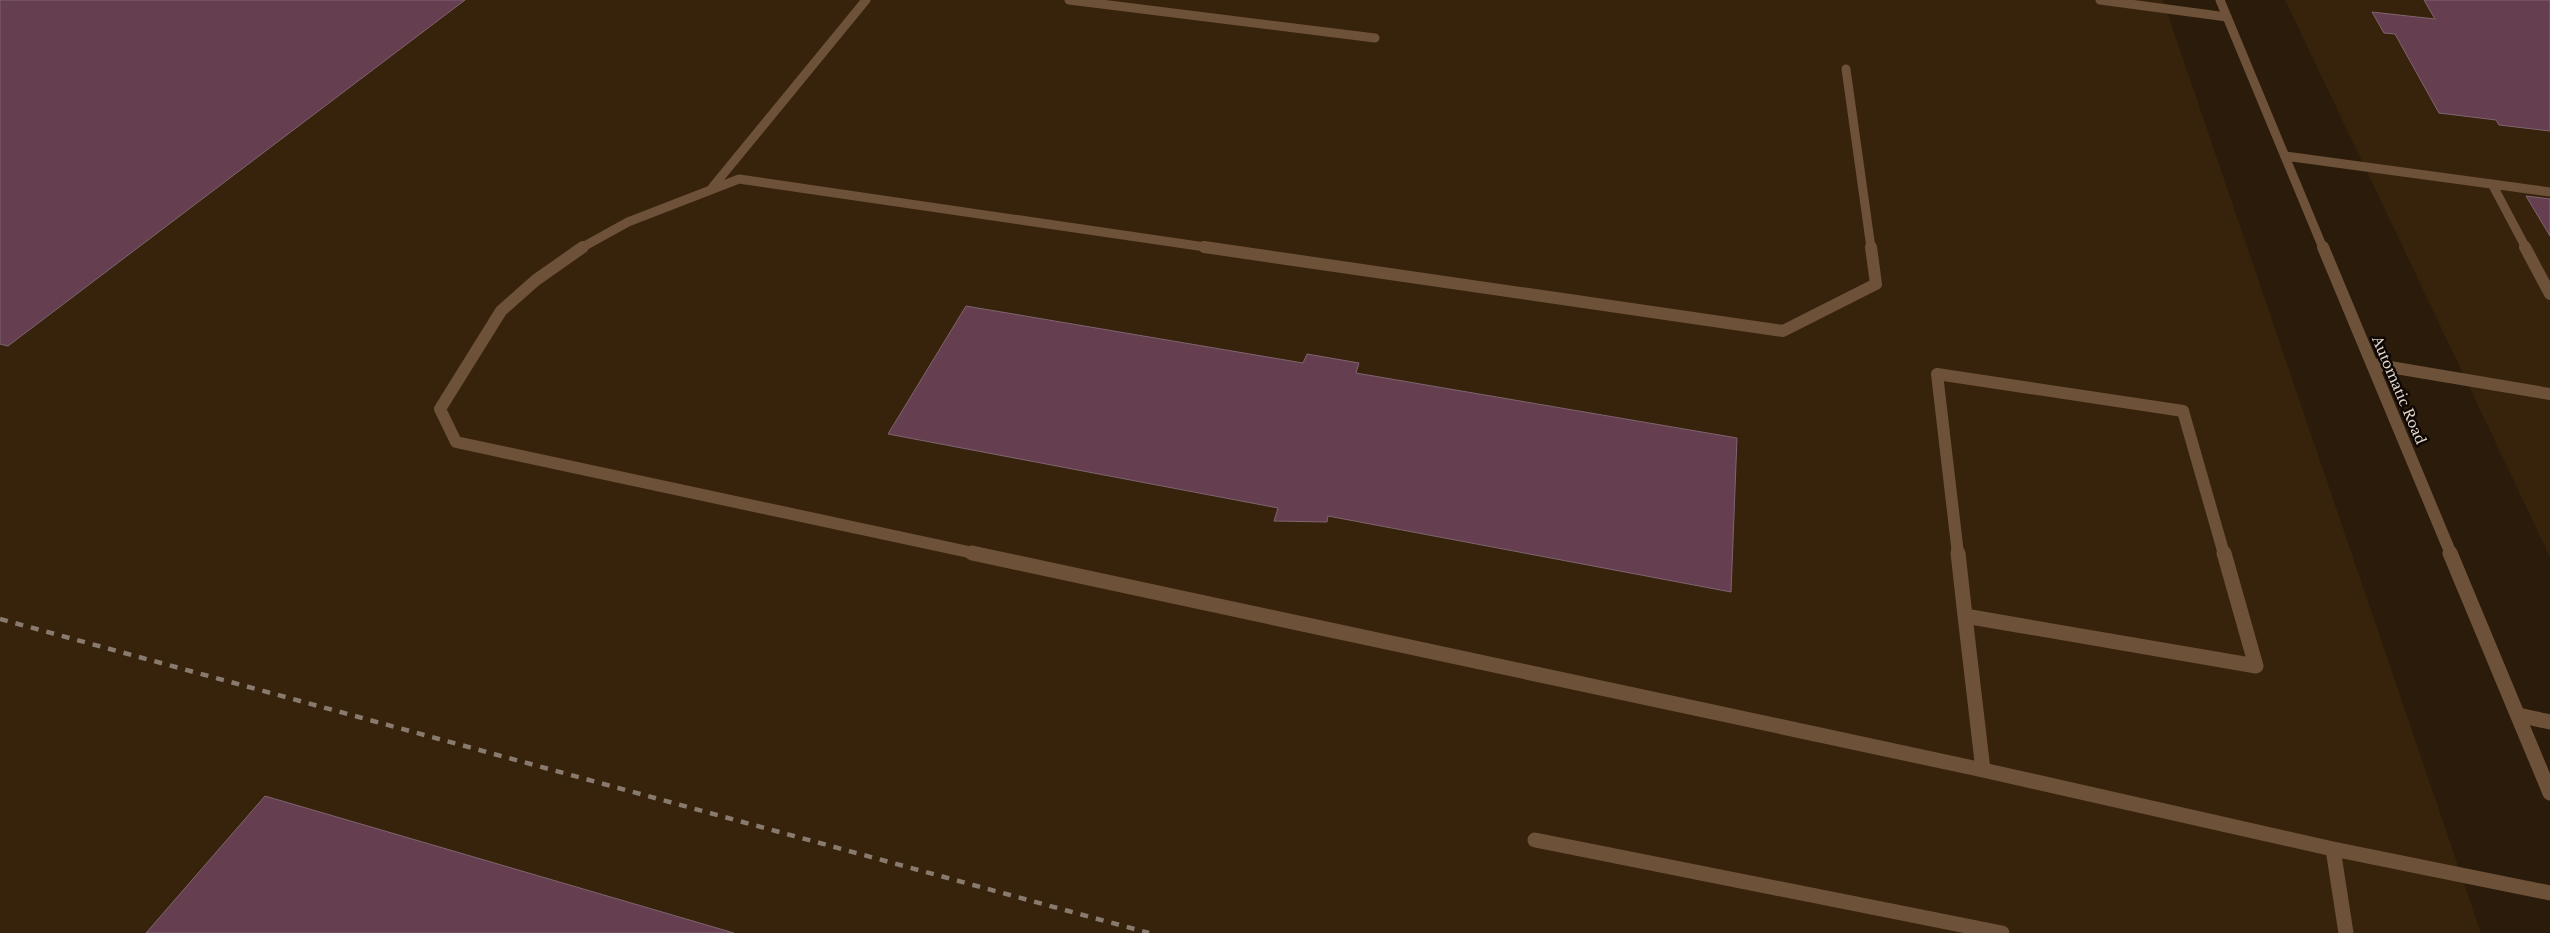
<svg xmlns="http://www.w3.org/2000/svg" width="2550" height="933" font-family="'Libre Baskerville',serif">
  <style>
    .built { fill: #37220c }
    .building { fill: #653e4f; stroke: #7f6570 }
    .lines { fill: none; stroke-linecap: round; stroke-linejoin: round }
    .lane-far2 { stroke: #6d5138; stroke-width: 9 }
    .lane-far1 { stroke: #6d5138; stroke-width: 12 }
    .lane { stroke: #6d5138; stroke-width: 15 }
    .street-far2 { stroke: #6d5138; stroke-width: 9 }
    .street-far1 { stroke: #6d5138; stroke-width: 12 }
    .street { stroke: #6d5138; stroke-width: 15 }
    .rail { stroke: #887a6d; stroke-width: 4.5; stroke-dasharray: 8 8; stroke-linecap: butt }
    .labels { text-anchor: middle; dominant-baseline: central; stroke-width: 5; stroke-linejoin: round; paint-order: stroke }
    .street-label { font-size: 14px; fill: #e5d9cf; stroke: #0e0703 }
  </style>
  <rect width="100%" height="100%" fill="#2b1b0a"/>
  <path class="built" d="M0,0H2163L2481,933H0Z
    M2285,0H2550V557L2399,239Z"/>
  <path class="building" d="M0,0H465L8,346L0,344Z
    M2424,0H2550V131L2499,125L2496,120L2439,113L2395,34L2384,33L2372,12L2435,19Z
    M2526,196L2550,199V236Z
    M966,306L1303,363L1307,354L1359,363L1356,373L1737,438L1731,592L1328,516L1327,522L1274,521L1278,508L888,434Z
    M265,796L734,933H146Z"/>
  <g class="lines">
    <path class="lane-far2" d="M1069,0L1375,38
      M2100,0L2227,17
      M1846,69L1871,248
      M2285,156L2550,192
      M2492,184L2526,248
      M711,189L866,0
      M581,248L628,222L739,179L1212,248"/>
    <path class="lane-far1" d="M583,247L536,280L501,311L440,409L456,442L978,554
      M1204,247L1783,331L1876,284L1871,247
      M2525,247L2550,294
      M2372,364L2550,394
      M1958,554L1937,374L2183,411L2224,554"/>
    <path class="lane" d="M972,553L1983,770L2333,849L2550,893
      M1958,553L1965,616
      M1965,616L2256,666L2224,553
      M1965,616L1983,770
      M2518,715L2550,722
      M1535,840L2002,933
      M2333,849L2346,933"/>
    <path class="street-far2" d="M2220,0L2323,248"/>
    <path class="street-far1" d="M2323,247L2451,554"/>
    <path class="street" d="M2450,553L2550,793"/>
    <path class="rail" d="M0,619L1149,933"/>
  </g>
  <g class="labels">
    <g class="street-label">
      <text transform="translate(2399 390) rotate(67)">Automatic Road</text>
    </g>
  </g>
</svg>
